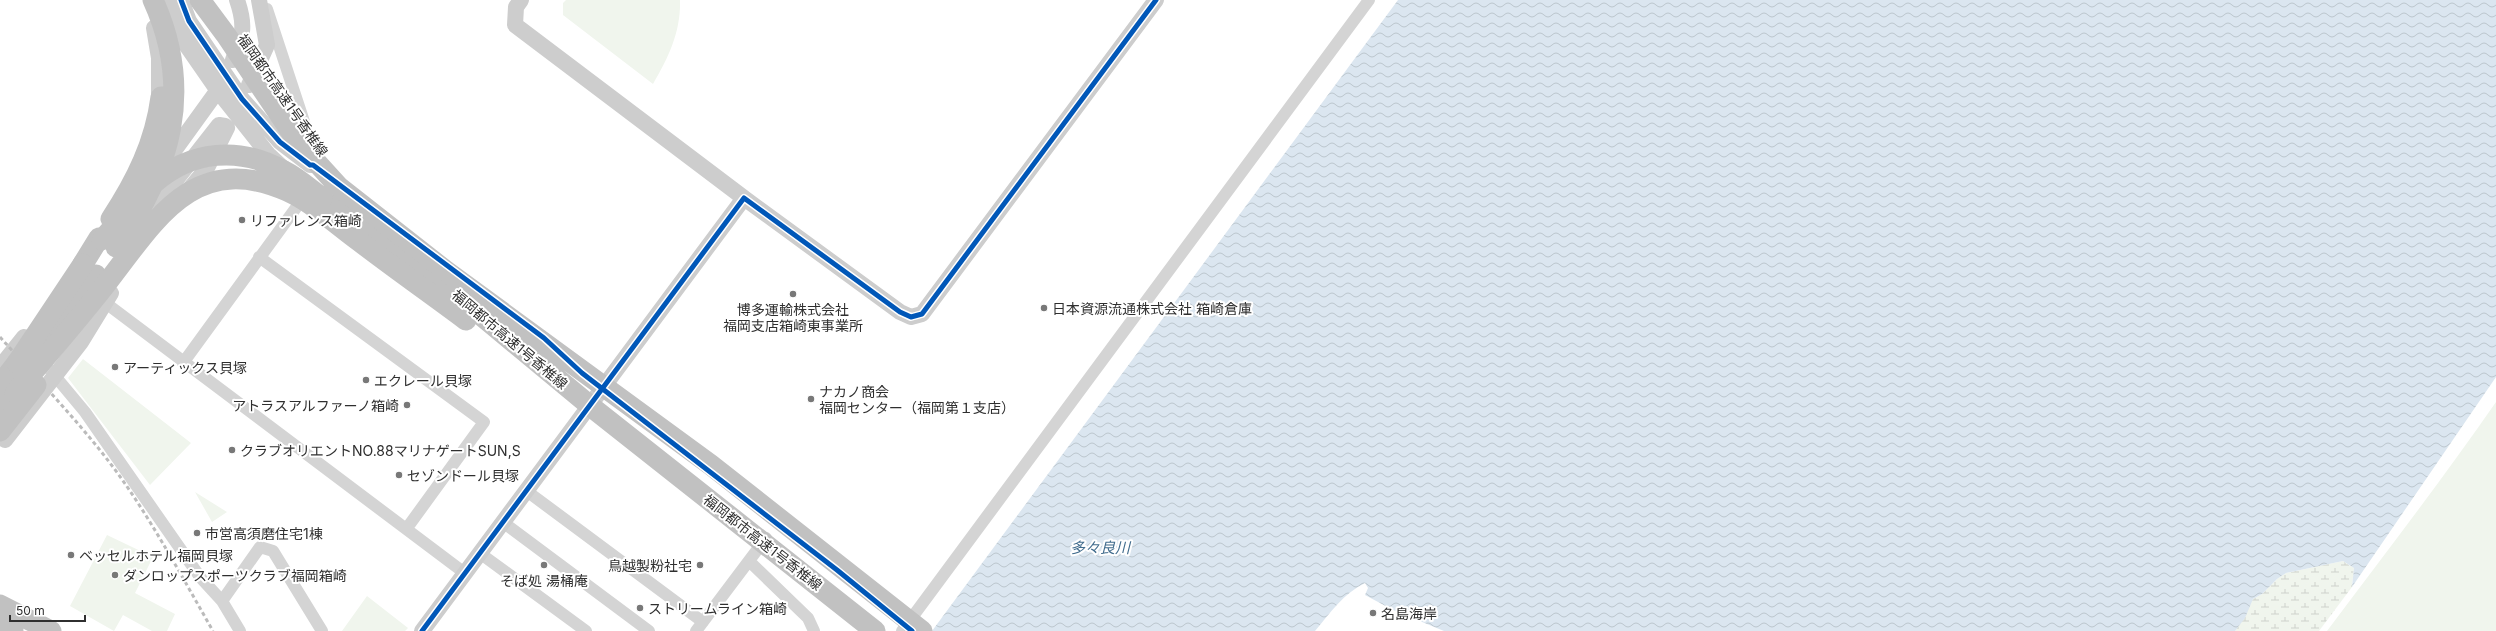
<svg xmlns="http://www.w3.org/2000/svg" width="2496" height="631" font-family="Inter,'Noto Sans JP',sans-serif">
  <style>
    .green { fill: #f0f5ed }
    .wetland { fill: url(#wetland-marsh) }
    .water { fill: url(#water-waves) }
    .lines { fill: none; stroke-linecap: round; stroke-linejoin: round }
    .street { stroke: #d4d4d4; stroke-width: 12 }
    .secondary { stroke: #cdcdcd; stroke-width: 16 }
    .highway { stroke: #c1c1c1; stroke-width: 21 }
    .rail { stroke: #bbb; stroke-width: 3; stroke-dasharray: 4 3; stroke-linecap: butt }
    .secondary-bridge { stroke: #cdcdcd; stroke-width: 16 }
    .highway-bridge { stroke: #c1c1c1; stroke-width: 21 }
    .cycleway-casing { stroke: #fff; stroke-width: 8 }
    .cycleway { stroke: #0057b8; stroke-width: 5 }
    .poi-dot { fill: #787878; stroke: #fff; stroke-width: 1.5 }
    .labels { text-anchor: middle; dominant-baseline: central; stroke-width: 4; stroke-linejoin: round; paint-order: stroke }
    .street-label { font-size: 14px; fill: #2f2f2f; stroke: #fff }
    .poi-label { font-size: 14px; fill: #2f2f2f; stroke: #fff; text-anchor: start }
    .water-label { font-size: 15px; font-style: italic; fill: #416c8d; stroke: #fff }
  </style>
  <defs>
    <pattern id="wetland-marsh" width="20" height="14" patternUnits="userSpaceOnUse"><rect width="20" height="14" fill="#f0f5ed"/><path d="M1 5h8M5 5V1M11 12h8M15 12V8" fill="none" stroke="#ced2cc"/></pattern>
    <pattern id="water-waves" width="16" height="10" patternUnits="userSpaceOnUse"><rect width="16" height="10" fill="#dbe6f0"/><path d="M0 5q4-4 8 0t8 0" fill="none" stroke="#bcc6ce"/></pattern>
  </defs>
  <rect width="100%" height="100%" fill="#fff"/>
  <path class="green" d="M566,0H680C681,31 669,57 653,84L563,15V3Z
    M83,359L191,443L150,485L68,378Z
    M2496,402V631H2327C2384,555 2442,480 2496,402Z
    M195,492L227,512L212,522Z
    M107,535L153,557L135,593L175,614L167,631H152L123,615L114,631L70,606Z
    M367,596L408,628L405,631H342Z"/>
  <path class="wetland" d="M2343,561L2354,568L2352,587L2319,631H2235L2253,599L2262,594L2277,579L2286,573Z"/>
  <path class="water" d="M1398,0H2496V377L2352,587L2354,568L2343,561L2286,573L2277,579L2262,594L2253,599L2245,618L2235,631H1444L1393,610L1365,595L1368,588L1365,583C1344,593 1330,613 1315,631H932Z"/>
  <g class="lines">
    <path class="street" d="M262,10L267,9L314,152
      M259,257L484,422L407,528
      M99,298L466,574
      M183,363L306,194
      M50,370L85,412L200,577L222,601L240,631
      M528,492L703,622
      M504,523L649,631
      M481,554L586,631
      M749,561L808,618L814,631
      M222,601L260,547L273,551L322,631
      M696,631L766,538
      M902,631L1369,0"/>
    <path class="secondary" d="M166,0L184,42L218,91L268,154L282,167
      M181,0L189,21L242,99L280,142L310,165H314
      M521,0L516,7L515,25L744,198
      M154,28L159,58V108
      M233,60C243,35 246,26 237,0
      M249,85L267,45L259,0
      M163,166L223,83
      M143,222L219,125L225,126L227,128L207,168L187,192
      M0,367L24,337
      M422,631L744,198L900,312L911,317L922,314L1156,0"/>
    <path class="highway" d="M333,205L466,305
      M83,264L99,238
      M38,355L96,275
      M0,385L17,363
      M0,413L15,393
      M0,605L51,631
      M0,625L13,631"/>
    <path class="rail" d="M0,337C42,384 90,433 126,485C158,532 185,582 213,631"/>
    <path class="secondary-bridge" d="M5,440L81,342L111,293"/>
    <path class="highway-bridge" d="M200,0L226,35L298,142L339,187L446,271L711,465L922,631
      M153,184C191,150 240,146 284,171C298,178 310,189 322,198
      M111,219C136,181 155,143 161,97
      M102,240L127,211
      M116,247C171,170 194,90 153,0
      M453,292L594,409L875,631
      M17,363L83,264
      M15,393C46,357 77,321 106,284C155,221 194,150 287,191C313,203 336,224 359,241C394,268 430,293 466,320
      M0,431L36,385"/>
    <g class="cycleway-casing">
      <path id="cycleway" d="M181,0L189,21L242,99L280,142L310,165H313L544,338L582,373L837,570L912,631
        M422,631L744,198L900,312L911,317L922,314L1156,0"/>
    </g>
    <use href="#cycleway" class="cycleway"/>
  </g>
  <g class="poi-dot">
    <circle cx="242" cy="220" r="4"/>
    <circle cx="793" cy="294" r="4"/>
    <circle cx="1044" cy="308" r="4"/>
    <circle cx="115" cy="367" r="4"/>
    <circle cx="366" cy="380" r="4"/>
    <circle cx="811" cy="399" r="4"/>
    <circle cx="407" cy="405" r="4"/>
    <circle cx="232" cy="450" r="4"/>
    <circle cx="399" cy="475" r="4"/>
    <circle cx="197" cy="533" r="4"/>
    <circle cx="71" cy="555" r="4"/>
    <circle cx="544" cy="565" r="4"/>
    <circle cx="700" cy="565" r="4"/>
    <circle cx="115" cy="575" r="4"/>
    <circle cx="640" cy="608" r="4"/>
    <circle cx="1373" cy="613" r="4"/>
  </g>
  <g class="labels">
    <g class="street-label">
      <text transform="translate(283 95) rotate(55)">福岡都市高速1号香椎線</text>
      <text transform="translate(510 339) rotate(40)">福岡都市高速1号香椎線</text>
      <text transform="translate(763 542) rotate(38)">福岡都市高速1号香椎線</text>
    </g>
    <g class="poi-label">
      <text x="250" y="220">リファレンス箱崎</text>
      <text x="1052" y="308">日本資源流通株式会社 箱崎倉庫</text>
      <text x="793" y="309" text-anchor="middle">博多運輸株式会社<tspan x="793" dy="16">福岡支店箱崎東事業所</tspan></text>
      <text x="123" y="367">アーティックス貝塚</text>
      <text x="374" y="380">エクレール貝塚</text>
      <text x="819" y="391">ナカノ商会<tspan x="819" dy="16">福岡センター（福岡第１支店）</tspan></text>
      <text x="399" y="405" text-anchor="end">アトラスアルファーノ箱崎</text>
      <text x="240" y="450">クラブオリエントNO.88マリナゲートSUN,S</text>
      <text x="407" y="475">セゾンドール貝塚</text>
      <text x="205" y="533">市営高須磨住宅1棟</text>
      <text x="79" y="555">ベッセルホテル福岡貝塚</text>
      <text x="692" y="565" text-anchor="end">鳥越製粉社宅</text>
      <text x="123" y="575">ダンロップスポーツクラブ福岡箱崎</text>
      <text x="544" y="580" text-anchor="middle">そば処 湯桶庵</text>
      <text x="648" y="608">ストリームライン箱崎</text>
      <text x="1381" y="613">名島海岸</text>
    </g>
    <g class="water-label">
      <text x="1100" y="547">多々良川</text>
    </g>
  </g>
  <path d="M10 615v6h75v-6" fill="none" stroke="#2f2f2f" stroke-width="2"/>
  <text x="16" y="615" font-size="12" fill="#2f2f2f" stroke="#ffffff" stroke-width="3" paint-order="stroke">50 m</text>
</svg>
